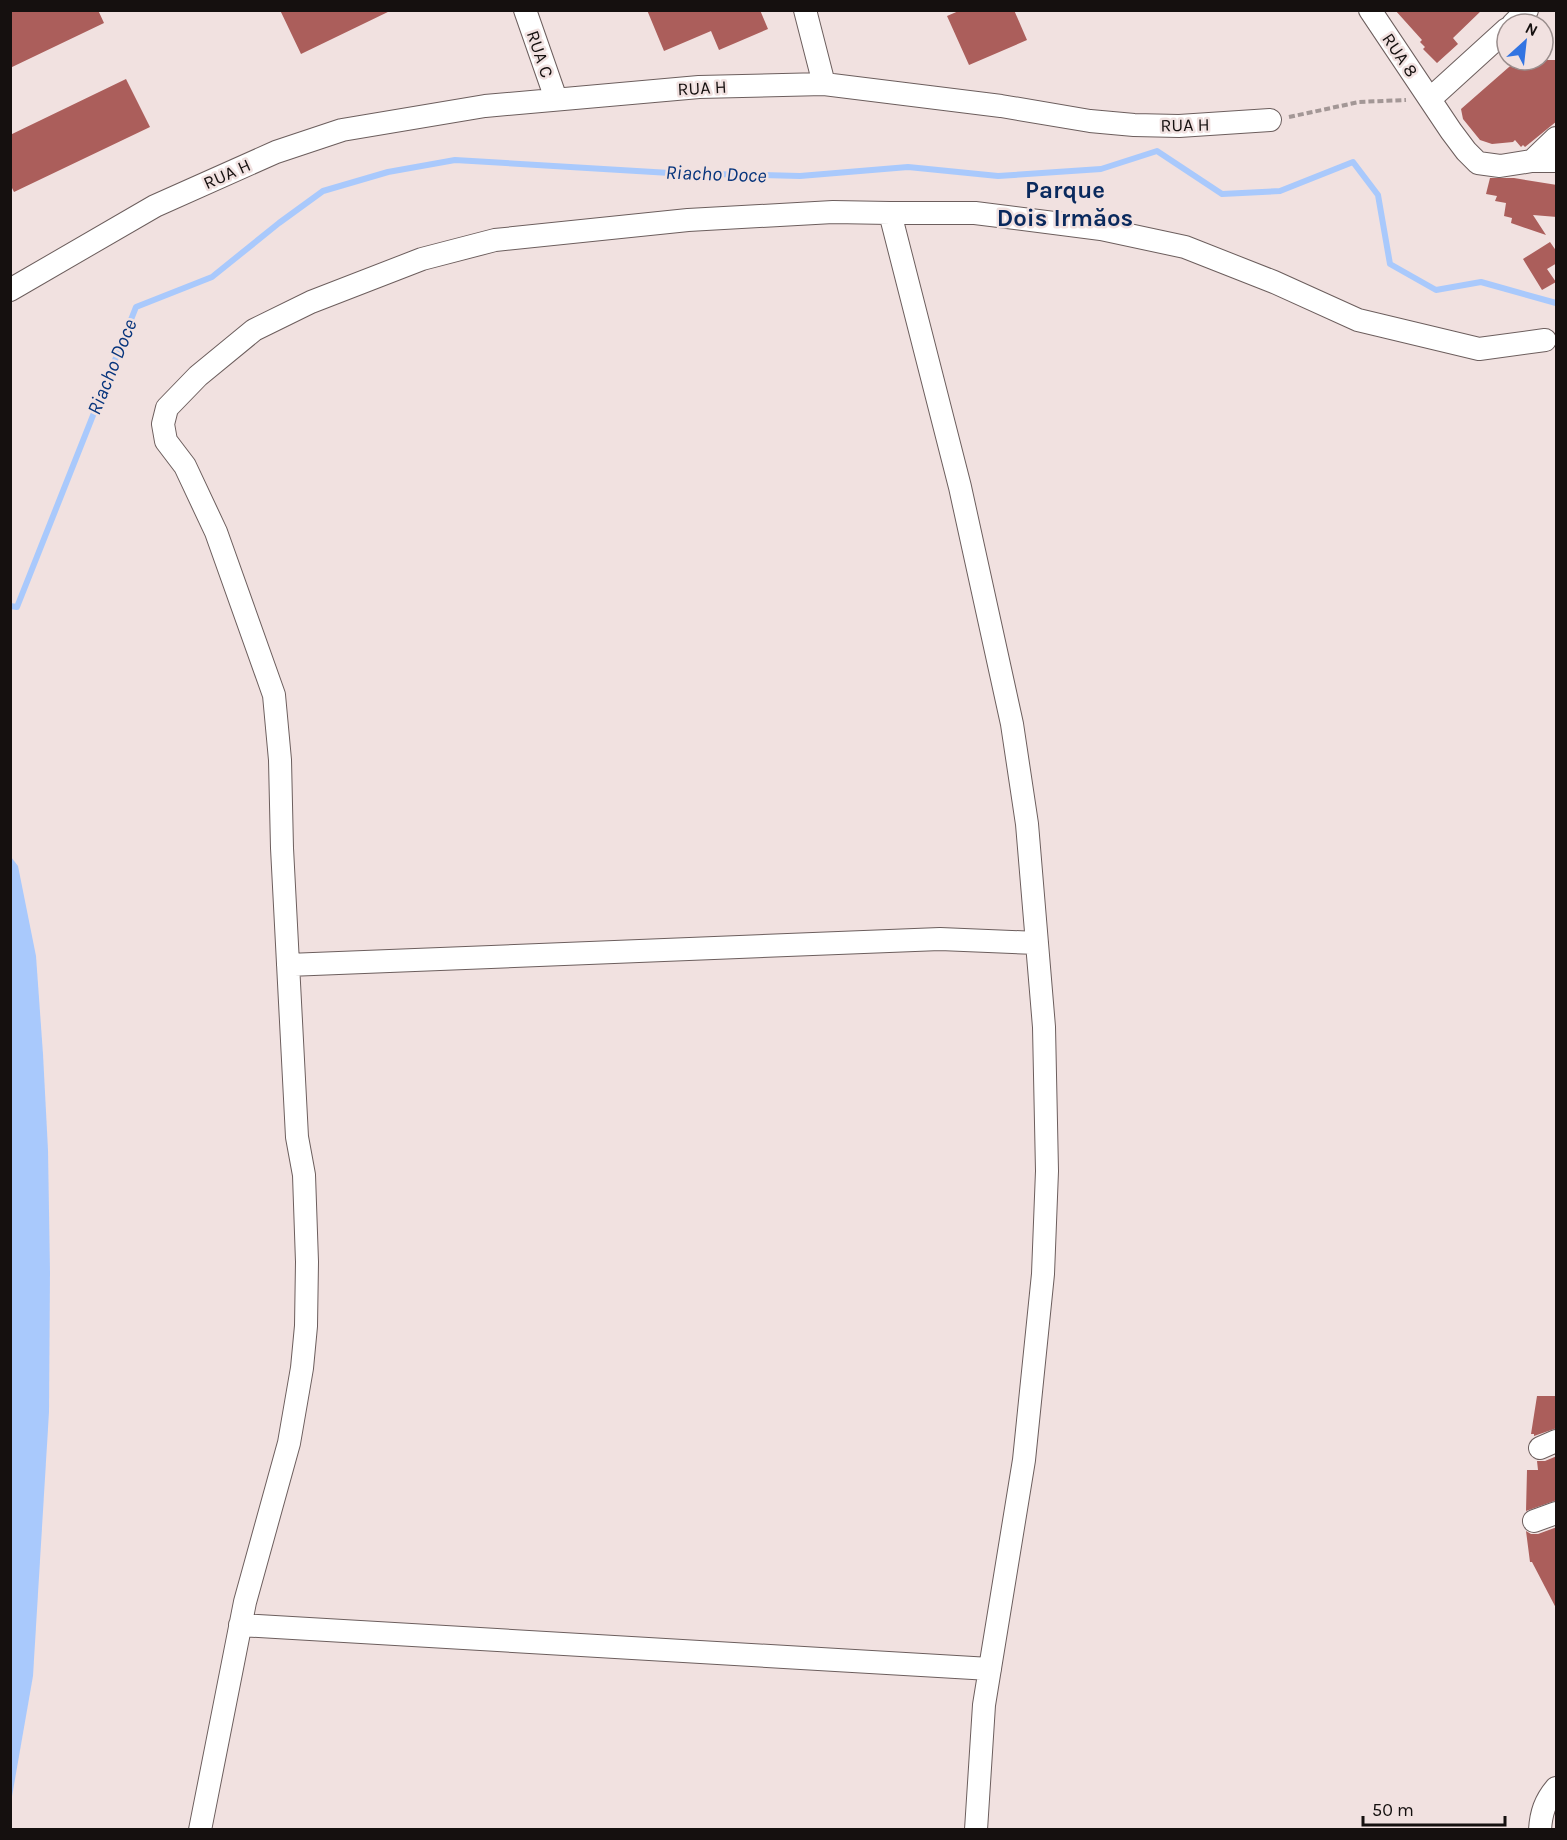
<svg xmlns="http://www.w3.org/2000/svg" width="1567" height="1840" font-family="Karla,sans-serif">
  <style>
    .water { fill: #a9c9fc }
    .lines { fill: none; stroke-linecap: round; stroke-linejoin: round }
    .stream { stroke: #a9c9fc; stroke-width: 6 }
    .building { fill: #ab5e5b }
    .minor-casing { stroke: #6c5e5d; stroke-width: 24 }
    .path { stroke: #a39796; stroke-width: 4; stroke-dasharray: 6 3; stroke-linecap: butt }
    .minor { stroke: #fff; stroke-width: 22 }
    .labels { text-anchor: middle; dominant-baseline: central; stroke-width: 5; stroke-linejoin: round; paint-order: stroke }
    .street-label { font-size: 18px; fill: #15100f; stroke: #f1e1e0 }
    .water-label { font-size: 20px; font-style: italic; fill: #06347c; stroke: #f1e1e0 }
    .district-label { font-size: 24px; font-weight: bold; fill: #09295d; stroke: #f1e1e0 }
  </style>
  <rect width="100%" height="100%" fill="#f1e1e0"/>
  <path class="water" d="M11,857L18,866L36,956L43,1054L48,1150L50,1272L49,1412L33,1676L11,1802Z"/>
  <g class="lines">
    <path class="stream" d="M10,606L17,607L136,307L212,277L279,223L323,191L388,172L455,160L670,173L800,176L908,167L998,176L1101,169L1157,151L1222,194L1280,191L1353,162L1378,195L1390,264L1436,290L1481,282L1556,303"/>
  </g>
  <path class="building" d="M10,10H98L104,23L10,68Z
    M280,10H392L301,54Z
    M647,10H760L768,29L719,50L711,31L664,51Z
    M961,10H1014L1027,40L969,65L947,16Z
    M1395,10H1482L1453,38L1458,44L1437,63L1423,49L1425,47L1420,42L1422,40Z
    M1517,60H1557V121L1525,147L1523,145L1521,147L1515,140L1513,142L1492,144L1480,140L1463,119L1461,109Z
    M126,79L150,127L14,192L10,184V135Z
    M1490,178H1514L1557,185V217L1533,215L1546,235L1511,223L1512,218L1504,216L1506,203L1495,201L1497,196L1486,194Z
    M1550,242L1557,252V263L1547,269L1556,282L1542,290L1523,259Z
    M1537,1396H1557V1428L1534,1436V1434H1531Z
    M1557,1456V1500L1526,1511L1527,1470H1538L1537,1461H1545Z
    M1557,1527V1610L1532,1562H1530L1526,1531L1531,1534H1538Z"/>
  <g class="lines">
    <g class="minor-casing">
      <path id="minor" d="M525,10L556,99
        M805,10L824,84
        M1370,10L1451,131L1466,151L1478,163L1500,166L1532,161H1556
        M1513,24L1527,10
        M1430,99L1507,29
        M1532,161L1556,138
        M890,213L960,487L1012,724L1027,824L1044,1027L1047,1171L1043,1274L1024,1460L984,1705L976,1830
        M10,290L155,206L276,152L342,130L485,106L699,87L824,84L1001,106L1090,121L1134,125L1179,126L1270,120
        M288,965L940,939L1037,943
        M1540,1448L1556,1441
        M1534,1521L1556,1513
        M240,1625L990,1669
        M200,1830L245,1602L289,1443L302,1368L306,1326L307,1262L304,1175L297,1137L282,848L280,760L274,695L216,532L185,466L166,441L163,424L167,408L198,376L254,330L311,302L422,259L495,240L688,220L833,212L890,213H975L1101,229L1185,247L1274,282L1358,320L1479,349L1545,340
        M1540,1830C1541,1813 1545,1801 1556,1788"/>
    </g>
    <path class="path" d="M1289,117L1359,102L1406,100"/>
    <use href="#minor" class="minor"/>
  </g>
  <g class="labels">
    <g class="street-label">
      <text transform="translate(540 54) rotate(71)">RUA C</text>
      <text transform="translate(1400 55) rotate(56)">RUA 8</text>
      <text transform="translate(702 88) rotate(-3)">RUA H</text>
      <text transform="translate(1185 125) rotate(-1)">RUA H</text>
      <text transform="translate(227 174) rotate(-24)">RUA H</text>
    </g>
    <g class="water-label">
      <text transform="translate(716 174) rotate(2)">Riacho Doce</text>
      <text transform="translate(112 367) rotate(-68)">Riacho Doce</text>
    </g>
    <g class="district-label">
      <text x="1065" y="190">Parque<tspan x="1065" dy="28">Dois Irmăos</tspan></text>
    </g>
  </g>
  <rect width="1567" height="1840" fill="none" stroke="#15100f" stroke-width="24"/>
  <g transform="translate(1525 42) rotate(27)"><circle r="28" fill="#f1e1e0" stroke="#998d8c" stroke-width="1.5"/>
  <path d="M0-4.5L10 22L0 15L-10 22Z" fill="#3274e2"/>
  <text y="-9" font-size="16" font-weight="bold" text-anchor="middle" fill="#15100f">N</text>
  </g>
  <path d="M1363 1816v9h142v-9" fill="none" stroke="#15100f" stroke-width="3"/>
  <text x="1372" y="1816" font-size="18" fill="#15100f" stroke="#f1e1e0" stroke-width="4.5" paint-order="stroke">50 m</text>
</svg>
